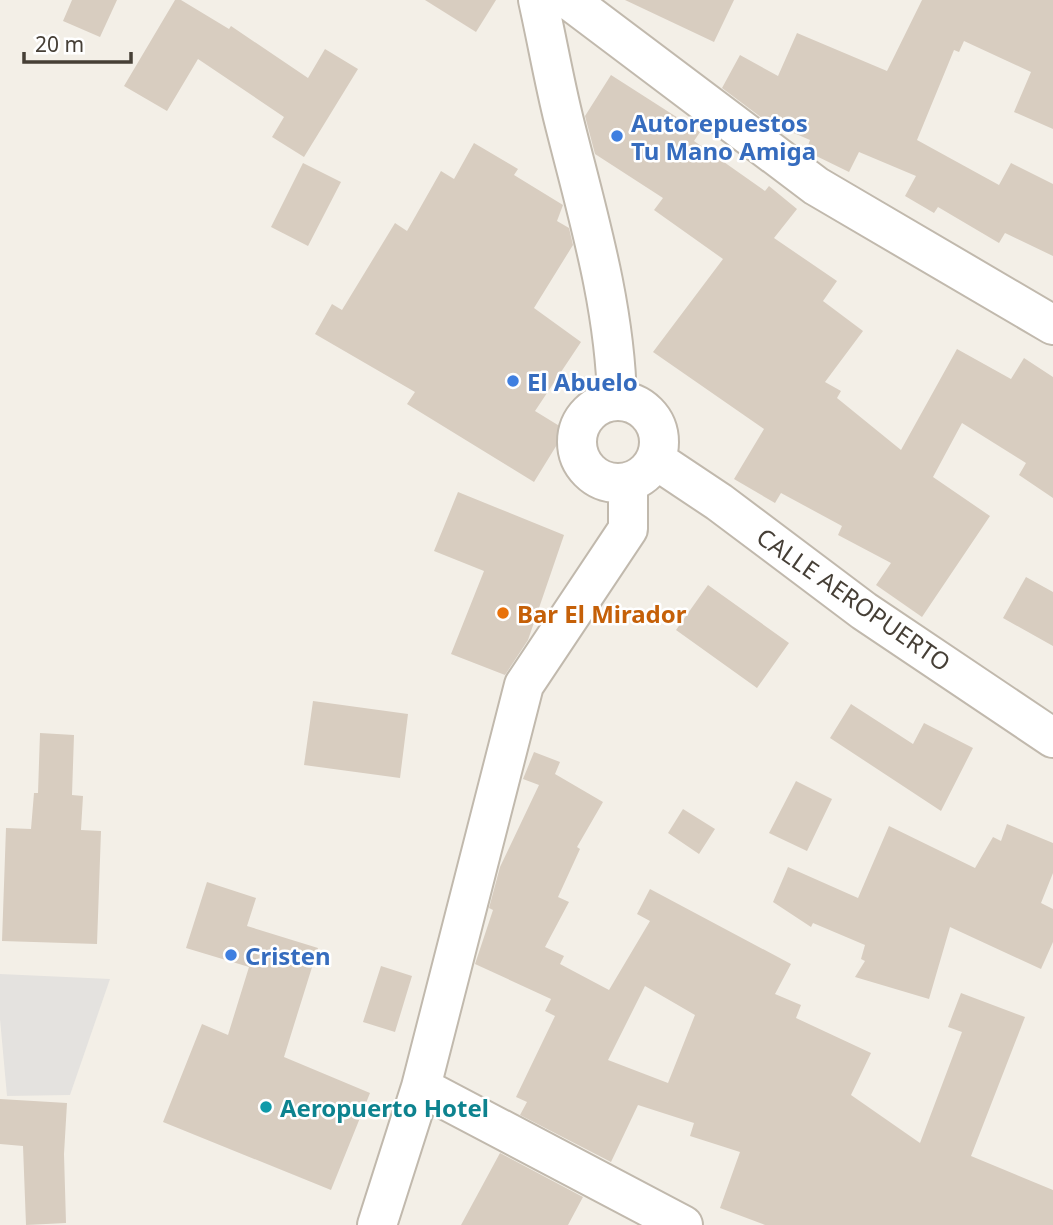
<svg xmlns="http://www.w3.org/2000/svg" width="1053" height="1225" font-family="'Noto Sans',sans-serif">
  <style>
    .parking { fill: #e4e2df }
    .building { fill: #d8cdc0; fill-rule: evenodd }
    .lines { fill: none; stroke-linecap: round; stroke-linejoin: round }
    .minor-casing { stroke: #c1b9ad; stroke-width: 42 }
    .minor { stroke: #fff; stroke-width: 38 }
    .shop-dot { fill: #3f7fe0; stroke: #fff; stroke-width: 2.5 }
    .food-dot { fill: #e8710a; stroke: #fff; stroke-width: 2.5 }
    .culture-dot { fill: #0f9aa8; stroke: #fff; stroke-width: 2.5 }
    .labels { text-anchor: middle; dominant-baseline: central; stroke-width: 5; stroke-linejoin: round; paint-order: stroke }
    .shop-label { font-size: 24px; font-weight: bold; fill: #366cbe; stroke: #fff; text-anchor: start }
    .street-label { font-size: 24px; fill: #463f36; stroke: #fff }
    .food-label { font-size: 24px; font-weight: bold; fill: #c56008; stroke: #fff; text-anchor: start }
    .culture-label { font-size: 24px; font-weight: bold; fill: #0d838f; stroke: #fff; text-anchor: start }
  </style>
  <rect width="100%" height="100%" fill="#f3efe7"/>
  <path class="parking" d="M0,974L110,979L70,1095L7,1096L0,1019Z"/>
  <path class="building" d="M72,0H117L100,37L63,21Z
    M175,0H181L229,29L231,26L308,78L325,49L358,69L304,157L272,137L284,117L198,59L167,111L124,86Z
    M425,0H496L476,32Z
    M625,0H734L714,42Z
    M922,0H1053V129L1014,112L1031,72L964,41L959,52L954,50L917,140L999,185L1011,163L1053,184V256L1005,233L999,243L938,207L934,213L905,196L916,176L859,152L849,172L806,151L810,140L766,121L722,88L740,55L778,76L797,33L887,71Z
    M611,75L700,132L694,141L765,191L769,186L797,209L774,238L837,281L823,301L863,331L825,382L841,391L837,398L901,450L957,349L1011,379L1024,358L1053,377V498L1019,475L1026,463L962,423L933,477L990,516L922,617L876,585L891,563L838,535L842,526L781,493L775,503L734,479L764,429L653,352L723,259L654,210L663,198L595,154L585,116Z
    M474,143L518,169L514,175L563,205L557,221L569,228L573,245L534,308L581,342L535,411L566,430L534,482L407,404L415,392L315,334L332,304L342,310L395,223L407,231L441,171L454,179Z
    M303,163L341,182L308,246L271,227Z
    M458,492L564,535L528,640L505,675L451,654L484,571L434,551Z
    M1026,577L1053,592V646L1003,618Z
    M708,585L789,643L757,688L676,630Z
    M313,701L408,714L400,778L304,765Z
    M851,704L913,744L924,723L973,748L941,811L830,738Z
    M40,733L74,735L72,795L83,796L81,830L101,831L97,944L2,941L6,828L31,829L34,793H38Z
    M534,752L560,762L555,774L603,802L577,847L580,849L558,897L569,902L545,947L564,956L560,964L609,990L650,921L637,914L650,889L791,964L775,994L801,1005L796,1018L871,1053L851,1095L920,1143L962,1032L948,1027L961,993L1025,1017L971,1156L1053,1190V1225H765L720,1208L740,1152L690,1136L694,1123L638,1105L611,1162L520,1115L527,1102L516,1097L555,1016L545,1011L551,999L475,964L493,910L489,908L500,867L539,785L523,779ZM645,986L695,1015L668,1083L608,1060Z
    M796,781L832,799L807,851L769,833Z
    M683,809L715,829L699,854L668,833Z
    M1007,824L1053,843V873L1041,903L1053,909V942L1041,969L950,927L929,999L855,977L865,961L861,959L865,945L813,923L811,927L773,902L788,867L858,898L889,826L975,868L993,837L1001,841Z
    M207,882L256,898L247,926L318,948L284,1057L370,1093L331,1190L163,1122L202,1024L228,1035L249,967L186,948Z
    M381,966L412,976L395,1032L363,1022Z
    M0,1099L67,1103L64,1154L66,1223L26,1225L23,1146L0,1144Z
    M500,1153L583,1197L568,1225H461Z"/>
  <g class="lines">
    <g class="minor-casing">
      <path id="minor" d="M538,0C547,40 554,81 564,121C587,213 615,304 617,400
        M569,0L816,186L1053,325
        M577 442a41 41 0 1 1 82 0a41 41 0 1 1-82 0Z
        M656,460L719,502L864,611L1053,738
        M421,1087L683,1225
        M377,1225L421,1087L524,685L628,529V483"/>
    </g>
    <use href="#minor" class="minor"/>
  </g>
  <g class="shop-dot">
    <circle cx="617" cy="136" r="7"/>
    <circle cx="513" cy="381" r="7"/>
    <circle cx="231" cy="955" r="7"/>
  </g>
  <circle class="food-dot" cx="503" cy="613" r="7"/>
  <circle class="culture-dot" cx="266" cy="1107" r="7"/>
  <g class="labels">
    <g class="shop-label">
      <text x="631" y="122">Autorepuestos<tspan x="631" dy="28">Tu Mano Amiga</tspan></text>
      <text x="527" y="381">El Abuelo</text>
      <text x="245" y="955">Cristen</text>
    </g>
    <g class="street-label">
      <text transform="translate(854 599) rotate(35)">CALLE AEROPUERTO</text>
    </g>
    <g class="food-label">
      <text x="517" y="613">Bar El Mirador</text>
    </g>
    <g class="culture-label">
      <text x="280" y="1107">Aeropuerto Hotel</text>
    </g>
  </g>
  <path d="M24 52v10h107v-10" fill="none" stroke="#463f36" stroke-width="3.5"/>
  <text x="35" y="52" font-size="21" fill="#463f36" stroke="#ffffff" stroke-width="5" paint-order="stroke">20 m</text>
</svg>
